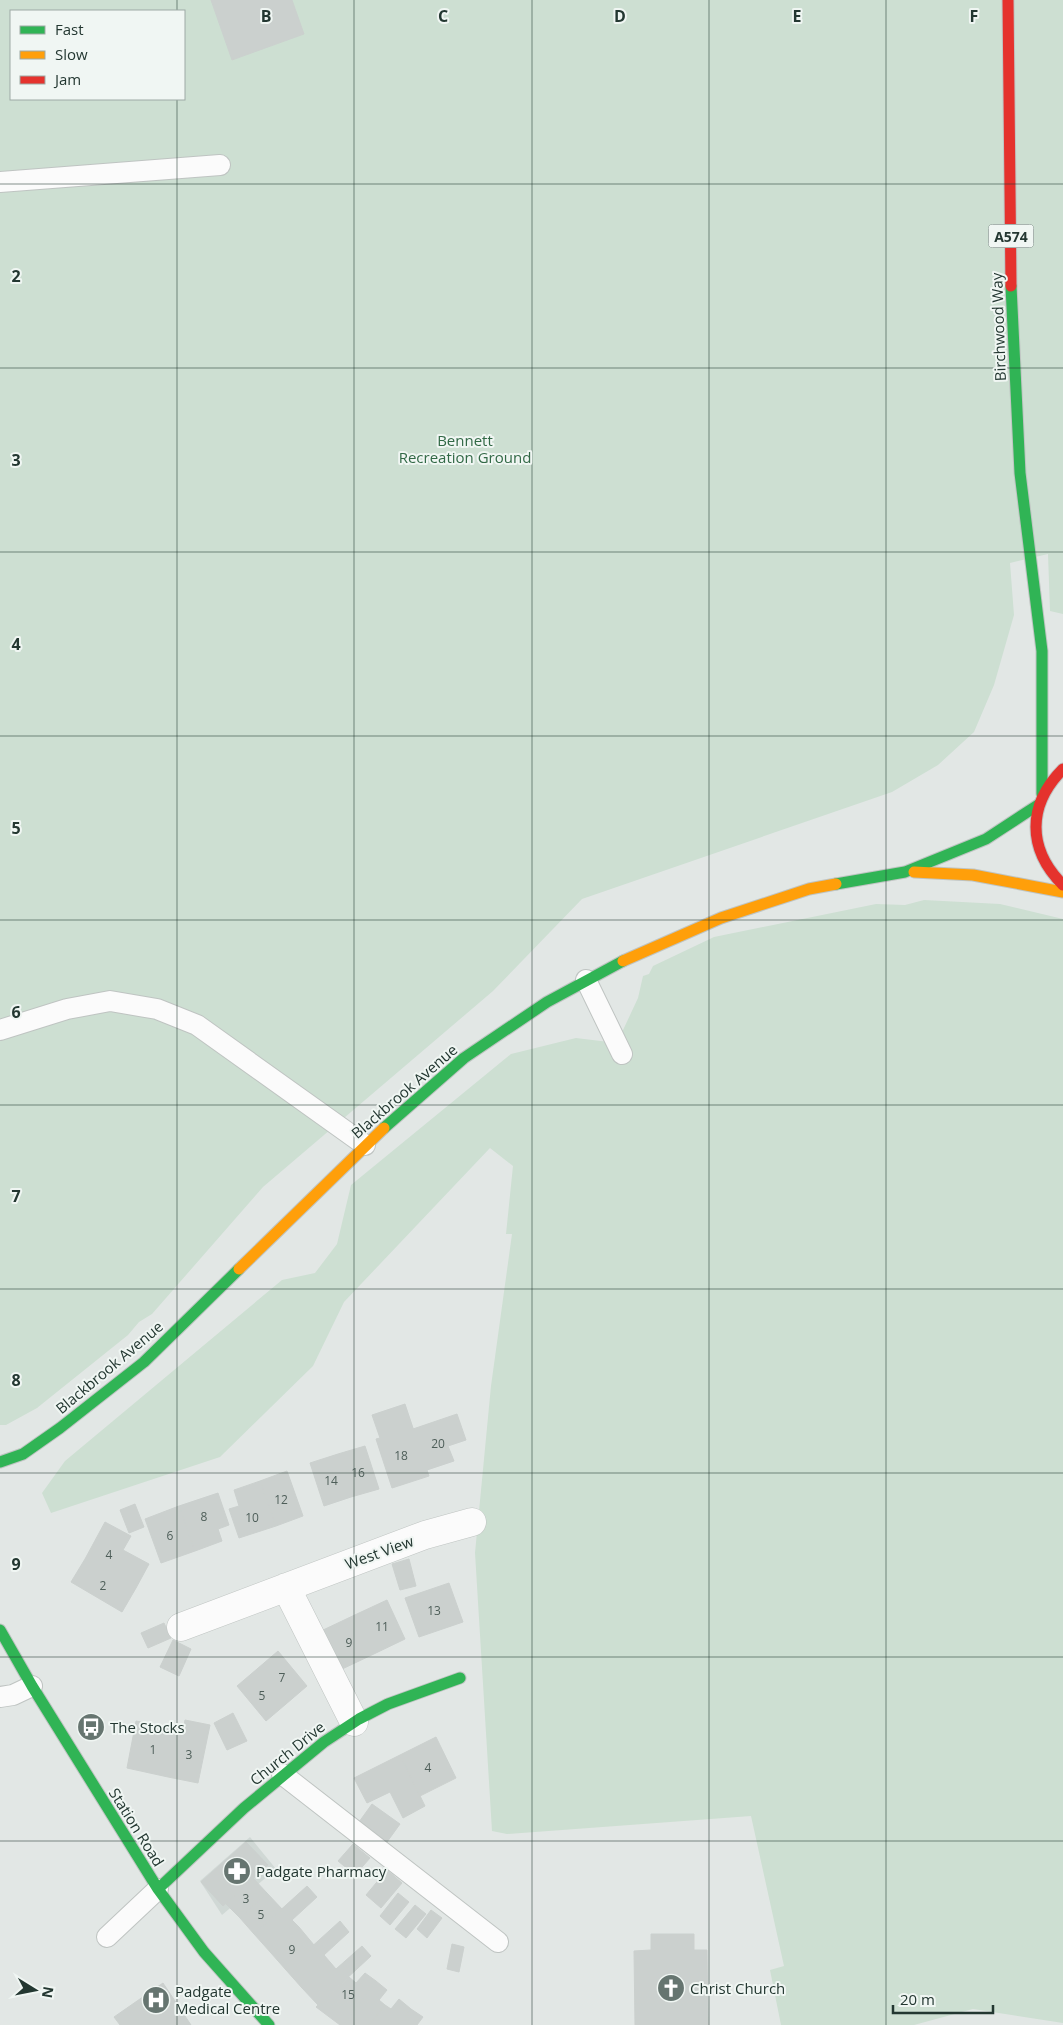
<svg xmlns="http://www.w3.org/2000/svg" width="1063" height="2025" font-family="'Open Sans',sans-serif">
  <style>
    .built { fill: #d0d8d5 }
    .green { fill: #cddfd2; fill-rule: evenodd }
    .building { fill: #cbd0ce; stroke: #cbd0ce }
    .lines { fill: none; stroke-linecap: round; stroke-linejoin: round }
    .lane-casing { stroke: #bfc4c2; stroke-width: 22 }
    .street-casing { stroke: #bfc4c2; stroke-width: 29 }
    .fast-casing { stroke: #bfc4c2; stroke-width: 13 }
    .slow-casing { stroke: #bfc4c2; stroke-width: 13 }
    .jam-casing { stroke: #bfc4c2; stroke-width: 13 }
    .lane { stroke: #fbfbfb; stroke-width: 20 }
    .street { stroke: #fbfbfb; stroke-width: 28 }
    .fast { stroke: #30b455; stroke-width: 11 }
    .slow { stroke: #ff9f0a; stroke-width: 11 }
    .jam { stroke: #e5322d; stroke-width: 11 }
    .grid { fill: none; stroke: #233731; stroke-width: 1; stroke-opacity: 0.55 }
    .labels { text-anchor: middle; dominant-baseline: central; stroke-width: 4; stroke-linejoin: round; paint-order: stroke }
    .number-label { font-size: 12px; fill: #4e5e59 }
    .shield { fill: #f0f6f3; stroke: #60706b; stroke-width: 1 }
    .shield-label { font-size: 14px; font-weight: bold; fill: #233731 }
    .street-label { font-size: 15px; fill: #233731; stroke: #f0f6f3 }
    .park-label { font-size: 15px; fill: #326946; stroke: #f0f6f3 }
    .poi-label { font-size: 15px; fill: #233731; stroke: #f0f6f3; text-anchor: start }
    .grid-label { font-size: 16px; text-anchor: middle; font-weight: bold; fill: #233731; stroke: #f0f6f3; stroke-width: 4; stroke-linejoin: round; paint-order: stroke }
  </style>
  <rect width="100%" height="100%" fill="#e2e7e5"/>
  <path class="built" d="M250,1837L276,1869L222,1915L200,1881Z"/>
  <path class="green" d="M0,0H1063V614L1050,611L1048,554L1010,563L1014,615L994,685L974,732L938,765L892,792L582,899L493,991L263,1187L152,1314L139,1322L128,1335L37,1408L6,1425H0ZM11,11H184V99H11Z
    M924,900L1000,904L1063,919V2023L973,2009L914,2025H781L770,1970L784,1966L751,1816L507,1834L492,1831L475,1553L491,1386L512,1234H506L513,1166L490,1148L344,1302L313,1366L220,1457L51,1513L42,1493L65,1461L282,1280L315,1273L337,1244L351,1185L511,1054L576,1038L617,1043L638,998L643,976L649,974L653,966L714,937L876,904L905,905Z"/>
  <path class="building" d="M211,0H292L304,34L232,60Z
    M405,1404L429,1476L392,1488L376,1439L380,1438L372,1415Z
    M457,1414L466,1440L448,1446L454,1461L427,1470L413,1429Z
    M365,1446L379,1489L351,1497L338,1454Z
    M338,1454L351,1497L324,1506L310,1463Z
    M287,1471L303,1516L276,1526L260,1481Z
    M260,1481L276,1526L239,1538L229,1509L239,1506L234,1490Z
    M218,1493L229,1525L218,1529L222,1541L195,1551L179,1506Z
    M135,1504L144,1527L129,1533L120,1510Z
    M179,1506L195,1551L161,1563L145,1519Z
    M105,1522L131,1536L123,1550L149,1564L136,1588L85,1559Z
    M85,1559L136,1588L122,1612L71,1582Z
    M409,1559L416,1586L400,1590L392,1564Z
    M449,1583L463,1622L419,1637L405,1598Z
    M387,1600L405,1639L378,1652L359,1613Z
    M359,1613L378,1652L340,1670L321,1631Z
    M164,1623L171,1638L148,1648L141,1633Z
    M173,1640L191,1649L179,1676L160,1667Z
    M278,1651L307,1686L286,1704L257,1669Z
    M257,1669L286,1704L266,1721L237,1686Z
    M233,1713L247,1741L227,1750L214,1723Z
    M185,1720L210,1725L198,1783L168,1777L179,1730H183Z
    M136,1721L179,1730L168,1777L127,1768Z
    M436,1737L456,1778L420,1796L400,1755Z
    M400,1755L425,1806L403,1818L390,1792L367,1803L354,1778Z
    M372,1804L400,1824L387,1842L359,1822Z
    M246,1842L268,1865L223,1906L201,1882Z
    M353,1844L370,1858L355,1875L338,1861Z
    M387,1870L402,1883L381,1908L366,1895Z
    M253,1878L267,1893L240,1918L225,1903Z
    M307,1886L317,1897L292,1920L299,1927L271,1953L254,1934Z
    M267,1893L282,1909L254,1934L240,1918Z
    M398,1893L409,1902L390,1925L380,1916Z
    M415,1905L426,1914L406,1938L395,1929Z
    M431,1910L442,1918L427,1938L417,1929Z
    M340,1921L349,1932L324,1955L330,1962L302,1988L286,1970Z
    M299,1927L314,1945L286,1970L271,1953Z
    M651,1934H694V1950H707L708,2025H635L634,1951L651,1950Z
    M452,1944L464,1947L459,1972L447,1969Z
    M362,1946L371,1956L318,2005L302,1988L330,1962L336,1969Z
    M365,1973L376,1981L343,2025H340L316,2007L349,1977L356,1983Z
    M376,1981L387,1990L379,2000L385,2005L369,2025H343Z
    M163,1983L191,2025H120L114,2017Z
    M399,1999L411,2009L398,2025H369L385,2005L391,2009Z
    M411,2009L423,2017L417,2025H398Z"/>
  <g class="lines">
    <g class="lane-casing">
      <path id="lane" d="M0,182L220,165
        M586,980L622,1054
        M0,1030L67,1009L110,1001L157,1009L197,1025L365,1145
        M0,1697L13,1695L32,1686
        M282,1774L498,1942
        M107,1937L158,1889"/>
    </g>
    <g class="street-casing">
      <path id="street" d="M286,1587L354,1722
        M181,1627L425,1535L472,1522"/>
    </g>
    <g class="fast-casing">
      <path id="fast" d="M1011,286L1020,473L1042,651V794
        M836,884L905,872L986,839L1038,805
        M384,1128L464,1058L547,1002L623,961
        M0,1462L23,1454L60,1428L144,1362L239,1269
        M0,1630L32,1686L158,1889L204,1952L269,2025
        M158,1889L244,1808L324,1742L359,1719L388,1704L460,1678"/>
    </g>
    <g class="slow-casing">
      <path id="slow" d="M914,872L973,875L1063,892
        M623,961L721,918L809,889L836,884
        M239,1269L384,1128"/>
    </g>
    <g class="jam-casing">
      <path id="jam" d="M1008,0L1011,286
        M1063,769C1027,805 1027,849 1063,885"/>
    </g>
    <use href="#lane" class="lane"/>
    <use href="#street" class="street"/>
    <use href="#fast" class="fast"/>
    <use href="#slow" class="slow"/>
    <use href="#jam" class="jam"/>
  </g>
  <path class="grid" d="M177,0V11M354,0V2025M532,0V2025M709,0V2025M886,0V2025M177,99V2025M0,184H1063M0,368H1063M0,552H1063M0,736H1063M0,920H1063M0,1105H1063M0,1289H1063M0,1473H1063M0,1657H1063M0,1841H1063"/>
  <defs>
    <g id="bus-disc" transform="scale(1.4375)"><circle r="9.5" fill="#667570" stroke="#f0f6f3"/><path d="M-5-6H5V4H4V6H2V4H-2V6H-4V4H-5ZM-3.5-4V0h7V-4ZM-3.5 1.2v1.5H-2V1.2ZM2 1.2v1.5H3.5V1.2Z" fill="#fff"/></g>
    <g id="pharmacy-disc" transform="scale(1.4375)"><circle r="9.5" fill="#667570" stroke="#f0f6f3"/><path d="M-2-6h4v4h4v4h-4v4h-4v-4h-4v-4h4Z" fill="#fff"/></g>
    <g id="church-disc" transform="scale(1.4375)"><circle r="9.5" fill="#667570" stroke="#f0f6f3"/><path d="M-1.2-6h2.4v3.5h3.3v2.4h-3.3V6h-2.4V-.1h-3.3v-2.4h3.3Z" fill="#fff"/></g>
    <g id="hospital-disc" transform="scale(1.4375)"><circle r="9.5" fill="#667570" stroke="#f0f6f3"/><path d="M-5-5h3v3.5h4V-5h3V5h-3V1.5h-4V5h-3Z" fill="#fff"/></g>
  </defs>
  <g fill-rule="evenodd">
    <use href="#bus-disc" x="91" y="1727"/>
    <use href="#pharmacy-disc" x="237" y="1871"/>
    <use href="#church-disc" x="671" y="1988"/>
    <use href="#hospital-disc" x="156" y="2000"/>
  </g>
  <g class="labels">
    <g class="number-label">
      <text x="438" y="1443">20</text>
      <text x="401" y="1455">18</text>
      <text x="358" y="1472">16</text>
      <text x="331" y="1480">14</text>
      <text x="281" y="1499">12</text>
      <text x="204" y="1516">8</text>
      <text x="252" y="1517">10</text>
      <text x="170" y="1535">6</text>
      <text x="109" y="1554">4</text>
      <text x="103" y="1585">2</text>
      <text x="434" y="1610">13</text>
      <text x="382" y="1626">11</text>
      <text x="349" y="1642">9</text>
      <text x="282" y="1677">7</text>
      <text x="262" y="1695">5</text>
      <text x="153" y="1749">1</text>
      <text x="189" y="1754">3</text>
      <text x="428" y="1767">4</text>
      <text x="246" y="1898">3</text>
      <text x="261" y="1914">5</text>
      <text x="292" y="1949">9</text>
      <text x="348" y="1994">15</text>
    </g>
    <rect class="shield" x="988.5" y="224.5" width="45" height="23" rx="4"/>
    <g class="shield-label">
      <text x="1011" y="236">A574</text>
    </g>
    <g class="street-label">
      <text transform="translate(998 327) rotate(-92)">Birchwood Way</text>
      <text transform="translate(404 1091) rotate(-41)">Blackbrook Avenue</text>
      <text transform="translate(109 1367) rotate(-40)">Blackbrook Avenue</text>
      <text transform="translate(379 1552) rotate(-20)">West View</text>
      <text transform="translate(287 1753) rotate(-39)">Church Drive</text>
      <text transform="translate(137 1827) rotate(58)">Station Road</text>
    </g>
    <g class="park-label">
      <text x="465" y="440">Bennett<tspan x="465" dy="17">Recreation Ground</tspan></text>
    </g>
    <g class="poi-label">
      <text x="110" y="1727">The Stocks</text>
      <text x="256" y="1871">Padgate Pharmacy</text>
      <text x="690" y="1988">Christ Church</text>
      <text x="175" y="1991">Padgate<tspan x="175" dy="17">Medical Centre</tspan></text>
    </g>
  </g>
  <g class="grid-label">
    <text x="266" y="22">B</text>
    <text x="443" y="22">C</text>
    <text x="620" y="22">D</text>
    <text x="797" y="22">E</text>
    <text x="974" y="22">F</text>
    <text x="16" y="282">2</text>
    <text x="16" y="466">3</text>
    <text x="16" y="650">4</text>
    <text x="16" y="834">5</text>
    <text x="16" y="1018">6</text>
    <text x="16" y="1202">7</text>
    <text x="16" y="1386">8</text>
    <text x="16" y="1570">9</text>
  </g>
  <rect x="10" y="10" width="175" height="90" fill="#f0f6f3" stroke="#9eaaa5"/>
  <rect x="20" y="26" width="25" height="8" fill="#30b455" stroke="#9eaaa5"/>
  <text x="55" y="35" font-size="15" fill="#233731">Fast</text>
  <rect x="20" y="51" width="25" height="8" fill="#ff9f0a" stroke="#9eaaa5"/>
  <text x="55" y="60" font-size="15" fill="#233731">Slow</text>
  <rect x="20" y="76" width="25" height="8" fill="#e5322d" stroke="#9eaaa5"/>
  <text x="55" y="85" font-size="15" fill="#233731">Jam</text>
  <g transform="translate(35 1990) rotate(100)" stroke="#f0f6f3" stroke-width="4" paint-order="stroke">
  <path d="M0-4L9 19L0 12L-9 19Z" fill="#233731"/>
  <text y="-8" font-size="14" font-weight="bold" text-anchor="middle" fill="#233731">N</text>
  </g>
  <path d="M893 2005v8h100v-8" fill="none" stroke="#233731" stroke-width="2.5"/>
  <text x="900" y="2005" font-size="15" fill="#233731" stroke="#f0f6f3" stroke-width="4" paint-order="stroke">20 m</text>
</svg>
